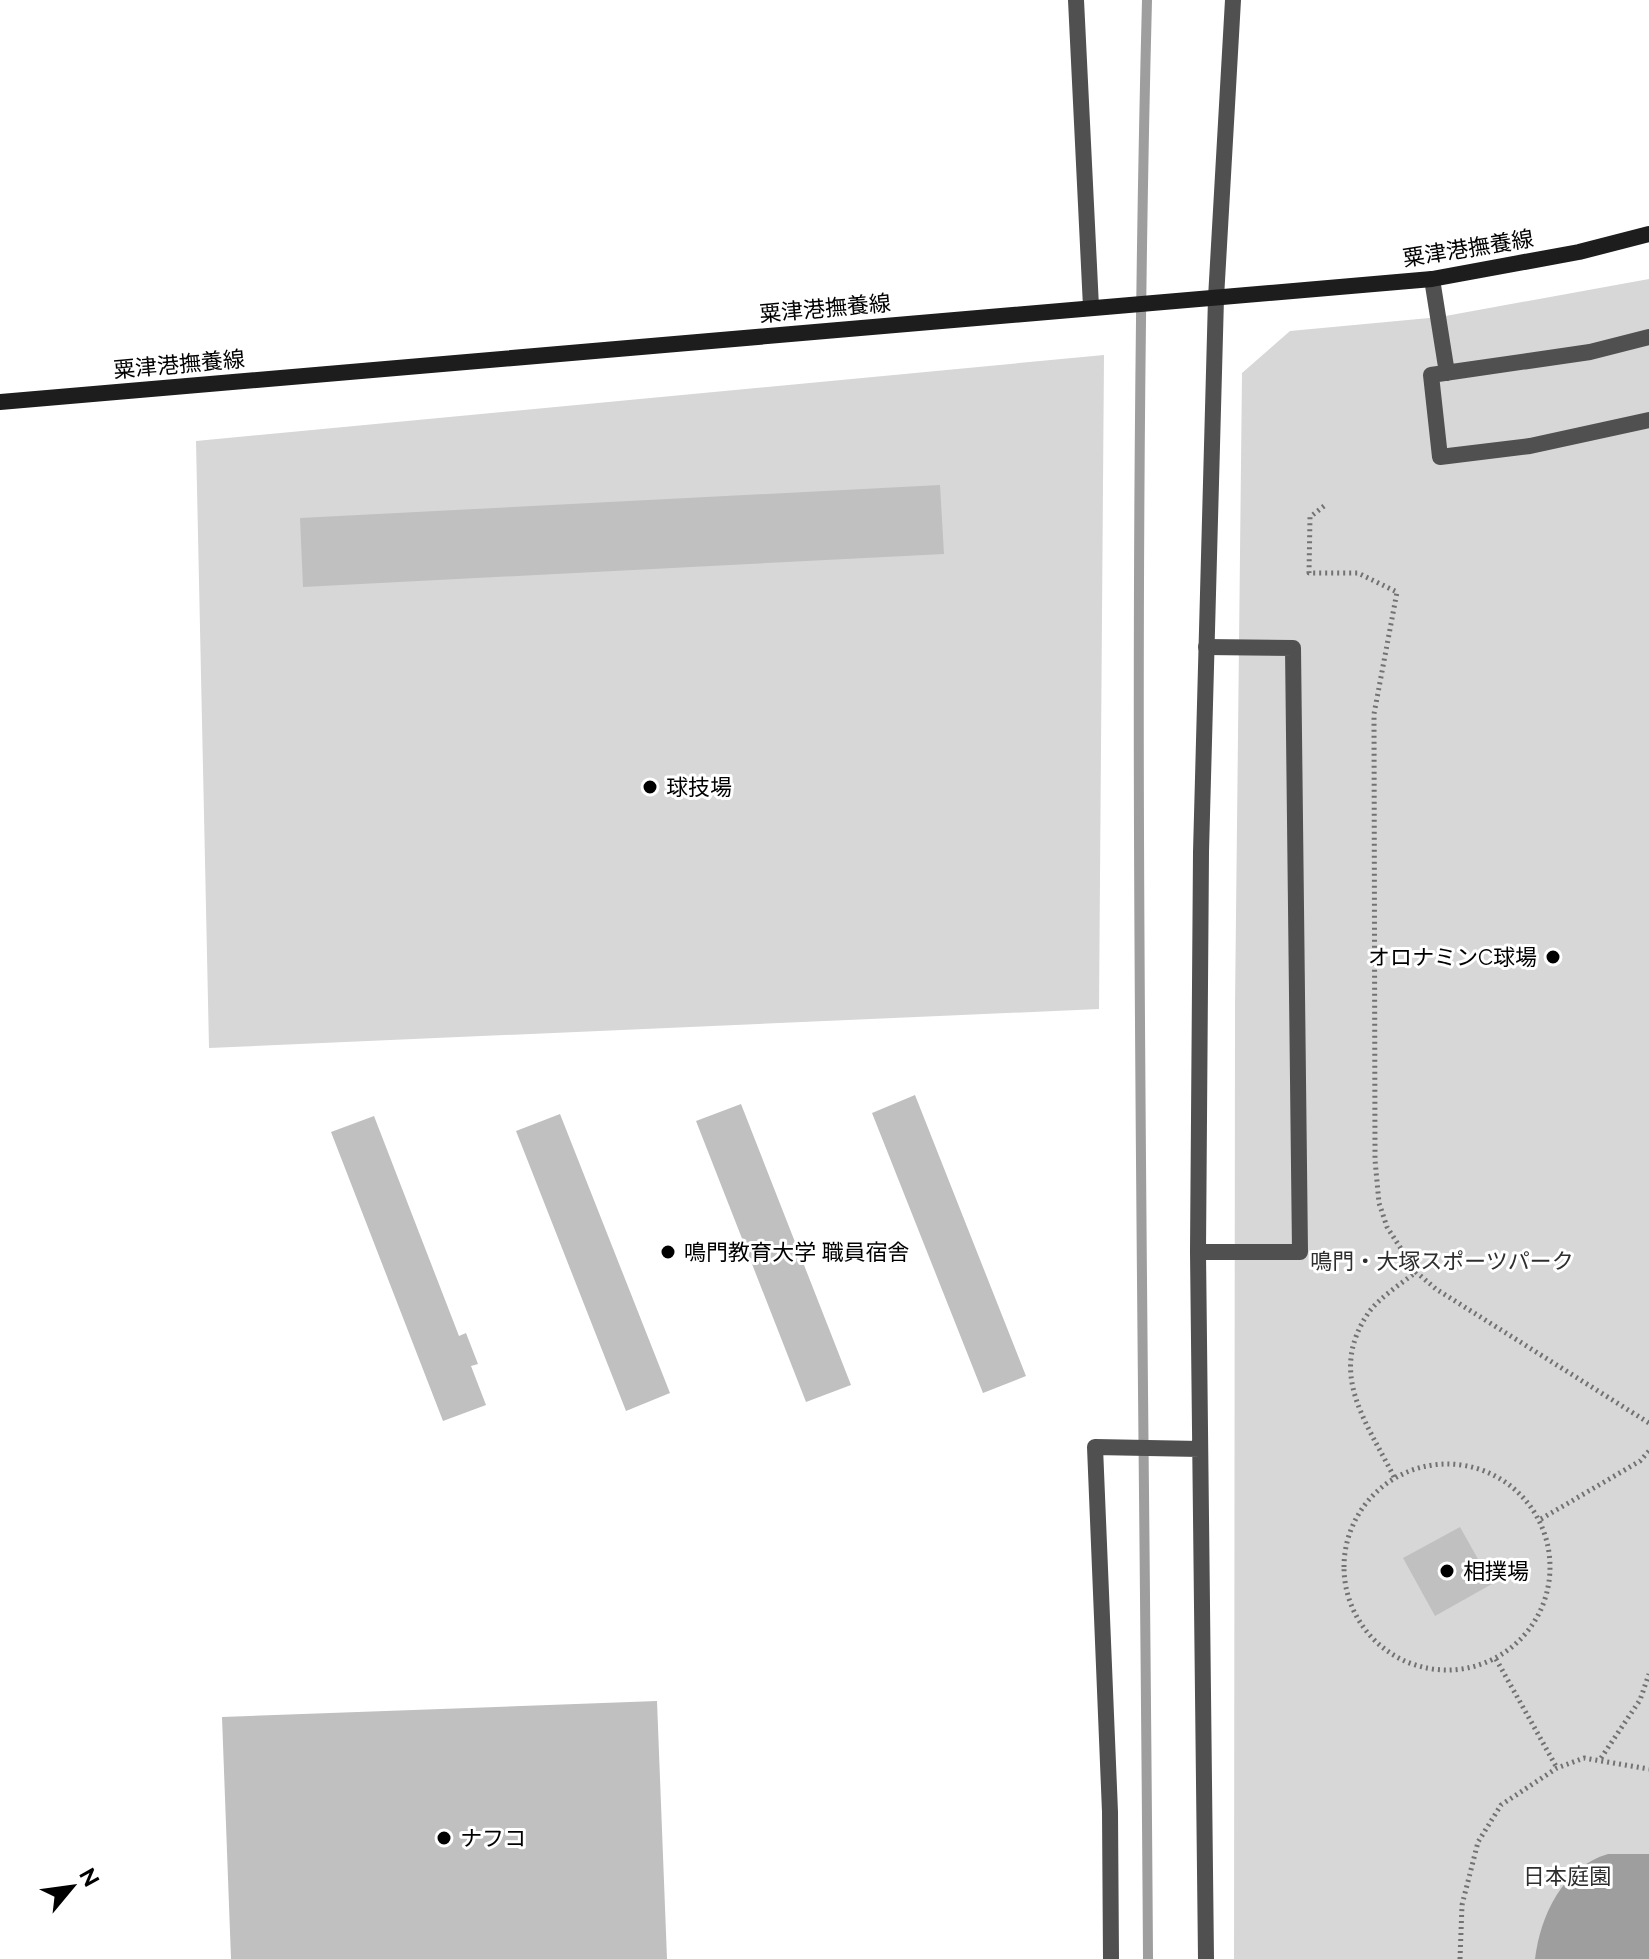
<svg xmlns="http://www.w3.org/2000/svg" width="1649" height="1959" font-family="Raleway,'Noto Sans JP',sans-serif">
  <style>
    .green { fill: #d7d7d7 }
    .water { fill: #9e9e9e }
    .lines { fill: none; stroke-linecap: round; stroke-linejoin: round }
    .stream { stroke: #9e9e9e; stroke-width: 10 }
    .building { fill: #c0c0c0 }
    .path { stroke: #727272; stroke-width: 5; stroke-dasharray: 2 4; stroke-linecap: butt }
    .service { stroke: #505050; stroke-width: 16 }
    .minor { stroke: #505050; stroke-width: 16 }
    .tertiary { stroke: #505050; stroke-width: 16 }
    .secondary { stroke: #1d1d1d; stroke-width: 16 }
    .poi-dot { fill: #000; stroke: #fff; stroke-width: 3 }
    .labels { text-anchor: middle; dominant-baseline: central; stroke-width: 6; stroke-linejoin: round; paint-order: stroke }
    .street-label { font-size: 22px; fill: #000; stroke: #fff }
    .poi-label { font-size: 22px; fill: #000; stroke: #fff; text-anchor: start }
    .park-label { font-size: 22px; fill: #2e2e2e; stroke: #fff }
  </style>
  <rect width="100%" height="100%" fill="#fff"/>
  <path class="green" d="M1649,279V1959H1234L1235,1006L1242,373L1290,331L1440,317Z
    M1104,355L1099,1009L209,1048L196,441Z"/>
  <path class="water" d="M1608,1854H1649V1959H1535C1540,1916 1563,1867 1608,1854Z"/>
  <g class="lines">
    <path class="stream" d="M1147,0C1130,653 1144,1306 1148,1959"/>
  </g>
  <path class="building" d="M940,485L944,554L303,587L300,518Z
    M915,1095L1026,1376L983,1393L872,1113Z
    M741,1104L851,1385L806,1402L696,1121Z
    M560,1114L670,1393L626,1411L516,1131Z
    M374,1116L459,1336L466,1333L478,1364L471,1366L486,1405L443,1421L331,1132Z
    M1460,1527L1492,1584L1435,1616L1403,1558Z
    M657,1701L667,1959H231L222,1717Z"/>
  <g class="lines">
    <path class="path" d="M1324,506L1310,517L1309,573H1358L1397,592L1374,714L1375,1160L1379,1203L1387,1227L1416,1272L1436,1289L1649,1423
      M1344 1567a103 103 0 1 1 206 0a103 103 0 1 1-206 0Z
      M1394,1477C1366,1421 1327,1373 1369,1312C1380,1297 1401,1284 1416,1272
      M1541,1519L1640,1461L1649,1451
      M1496,1659L1557,1768
      M1601,1758L1640,1700L1649,1674
      M1460,1959L1462,1905L1478,1842L1501,1805L1557,1768L1584,1758L1649,1769"/>
    <path class="service" d="M1432,279L1447,373
      M1649,337L1590,352L1431,375L1440,457L1530,446L1649,420
      M1198,1252H1300L1293,648L1206,647"/>
    <path class="minor" d="M1076,0L1091,307
      M1111,1959L1110,1812L1095,1447L1200,1449
      M1206,1959L1198,1252L1201,852L1216,298"/>
    <path class="tertiary" d="M1216,298L1233,0"/>
    <path class="secondary" d="M0,402L1432,279L1579,252L1649,234"/>
  </g>
  <g class="poi-dot">
    <circle cx="650" cy="787" r="8"/>
    <circle cx="1553" cy="957" r="8"/>
    <circle cx="668" cy="1252" r="8"/>
    <circle cx="1447" cy="1571" r="8"/>
    <circle cx="444" cy="1838" r="8"/>
  </g>
  <g class="labels">
    <g class="street-label">
      <text transform="translate(1468 248) rotate(-9)">粟津港撫養線</text>
      <text transform="translate(825 308) rotate(-5)">粟津港撫養線</text>
      <text transform="translate(179 364) rotate(-5)">粟津港撫養線</text>
    </g>
    <g class="poi-label">
      <text x="666" y="787">球技場</text>
      <text x="1537" y="957" text-anchor="end">オロナミンC球場</text>
      <text x="684" y="1252">鳴門教育大学 職員宿舎</text>
      <text x="1463" y="1571">相撲場</text>
      <text x="460" y="1838">ナフコ</text>
    </g>
    <g class="park-label">
      <text x="1442" y="1261">鳴門・大塚スポーツパーク</text>
      <text x="1567" y="1876">日本庭園</text>
    </g>
  </g>
  <g transform="translate(72 1887) rotate(61)" stroke="#ffffff" stroke-width="6" paint-order="stroke">
  <path d="M0-6L14 30L0 20L-14 30Z" fill="#000000"/>
  <text y="-12" font-size="22" font-weight="bold" text-anchor="middle" fill="#000000">N</text>
  </g>
</svg>
